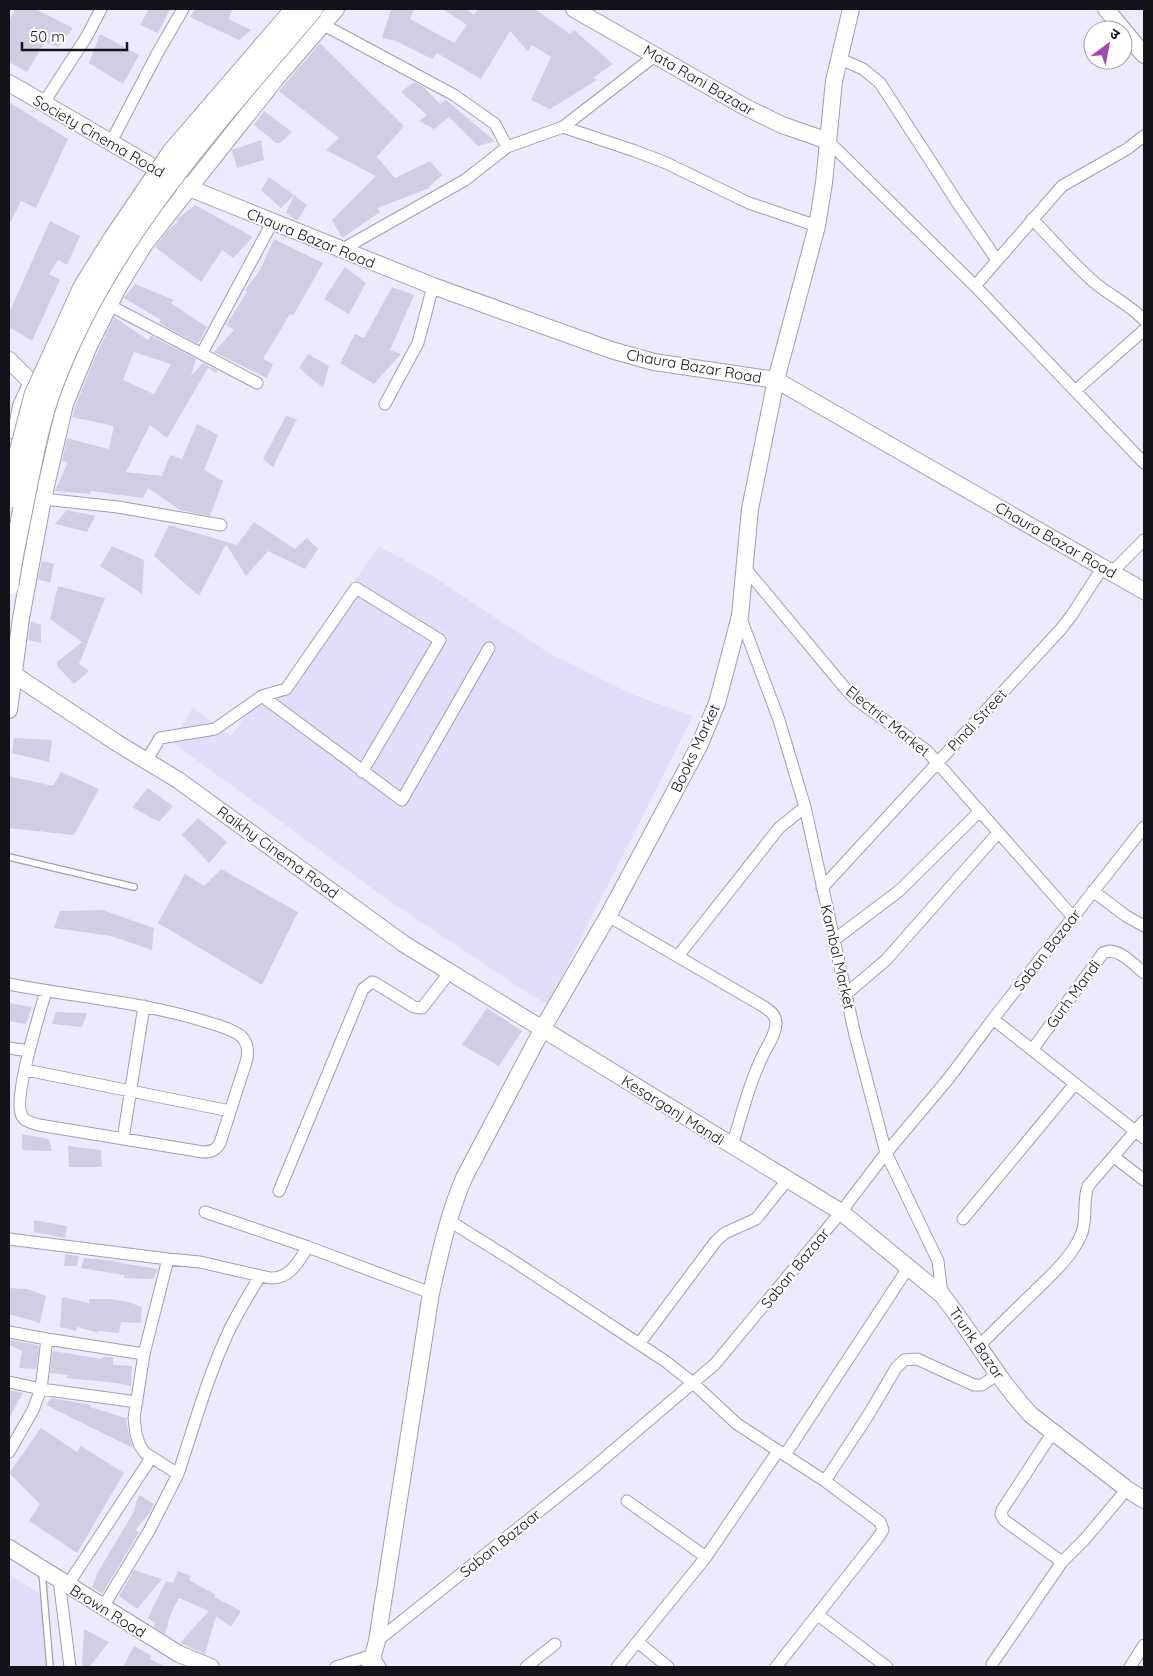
<svg xmlns="http://www.w3.org/2000/svg" width="1153" height="1676" font-family="Quicksand,'Noto Sans Devanagari',sans-serif">
  <style>
    .built { fill: #e4ddf9 }
    .building { fill: #d2cde2; fill-rule: evenodd }
    .lines { fill: none; stroke-linecap: round; stroke-linejoin: round }
    .lane-casing { stroke: #a29db1; stroke-width: 8 }
    .street-casing { stroke: #a29db1; stroke-width: 13 }
    .secondary-casing { stroke: #a29db1; stroke-width: 18 }
    .lane { stroke: #fff; stroke-width: 5.5 }
    .street { stroke: #fff; stroke-width: 11 }
    .secondary { stroke: #fff; stroke-width: 16 }
    .primary-bridge-casing { stroke: #a29db1; stroke-width: 21; stroke-linecap: butt }
    .primary-bridge { stroke: #fff; stroke-width: 19 }
    .labels { text-anchor: middle; dominant-baseline: central; stroke-width: 4; stroke-linejoin: round; paint-order: stroke }
    .street-label { font-size: 15px; fill: #141219; stroke: #fff }
  </style>
  <rect width="100%" height="100%" fill="#eee9ff"/>
  <path class="built" d="M379,546L428,573L547,652L634,695L693,716L548,1004L532,996L385,898L172,742L193,707L231,736L261,693L276,694Z
    M9,1574L46,1598L54,1667H9Z"/>
  <path class="building" d="M16,9H35L73,28L58,47L45,42L27,72L9,62V20Z
    M149,9H170L158,33L140,25Z
    M195,9H233L228,19L251,30L239,40L190,17Z
    M391,9H414L410,19L454,43L467,25L443,9H467L474,15L478,9H535L570,34L574,30L613,64L593,78L597,80L550,109L531,100L551,57L532,45L528,51L510,31L481,79L437,53L432,59L396,41L382,38Z
    M100,34L139,55L123,84L89,63Z
    M320,43L404,126L377,157L395,178L430,161L442,175L427,189L377,208L380,212L342,238L332,220L376,176L326,150L339,138L279,91Z
    M414,82L425,88L440,104L446,100L495,141L478,146L449,117L434,129L419,121L427,115L401,92Z
    M9,102L68,139L36,208L21,201L9,225Z
    M264,111L292,132L280,143H276L254,125Z
    M261,140L264,160L237,168L232,150Z
    M269,177L294,195L281,208L261,190Z
    M294,195L307,205L297,221L286,213Z
    M195,205L253,237L233,258L222,250L201,282L155,247L169,229L178,222L176,220Z
    M50,221L80,236L67,265L58,260L49,274L60,280L32,341L9,327V313Z
    M274,239L323,263L293,316L290,314L263,359L273,364L267,378L214,352L234,330L226,325L247,292L245,290L260,270Z
    M345,267L366,283L349,314L324,299Z
    M135,284L174,300L171,303L207,327L198,344L159,323L161,320L124,298Z
    M392,287L414,295L390,350L401,354L374,384L340,363L355,334L364,338Z
    M114,317L148,340L151,336L196,359L191,376L203,363L218,371L217,373L208,368L167,438L150,425L126,472L162,476L170,455L182,459L197,424L218,435L204,470L223,481L210,516L180,510L148,488L143,498L91,491L90,494L55,491L68,462L62,461L67,438L109,449L114,426L72,417L75,407L94,360ZM134,352L171,364L154,394L123,380Z
    M308,354L329,366L323,388L299,368Z
    M286,416L297,419L273,467L263,459Z
    M67,510L95,516L87,532L55,524Z
    M254,522L295,549L307,538L318,549L305,569L268,551L246,576L226,544L199,596L154,556L169,525L237,545Z
    M112,546L144,560L142,594L100,566Z
    M42,561L54,564L50,583L38,579Z
    M58,586L105,598L79,664L89,671L74,684L57,666V662L82,642L50,619Z
    M31,621L41,625V643L28,640Z
    M14,738L52,740L49,762L12,753Z
    M61,772L99,789L74,835L9,828V776L53,786Z
    M148,788L173,806L159,822L132,807Z
    M198,818L227,842L209,863L182,835Z
    M221,869L298,912L262,985L158,923L185,874L204,886Z
    M102,910L154,928L152,950L111,936L54,928L60,911Z
    M9,1003L32,1007L26,1024L9,1021Z
    M487,1008L522,1031L499,1066L462,1045Z
    M56,1012L87,1013L82,1027L52,1024Z
    M22,1134L49,1139L52,1151L22,1150Z
    M68,1146L101,1150L102,1167H69Z
    M34,1220L67,1226L65,1238L34,1232Z
    M65,1254L79,1256L77,1266H64Z
    M84,1258L116,1261L115,1262L158,1269L153,1279L124,1278V1275L81,1268Z
    M9,1288L27,1289L46,1296L40,1323L9,1314Z
    M62,1297L89,1303V1299H111L128,1302L142,1307L141,1323L121,1322L119,1333L98,1331V1333L77,1327L76,1331L60,1327Z
    M9,1340L37,1345L39,1347L36,1369L19,1368L22,1351L9,1345Z
    M53,1351L102,1359V1357H113V1365L132,1366L131,1386L117,1383L66,1378L68,1375L50,1373Z
    M9,1390L23,1393L9,1418Z
    M51,1398L91,1405L90,1407L126,1418L129,1435L133,1448L46,1405Z
    M41,1428L77,1452L81,1446L124,1473L77,1553L29,1521L40,1504L9,1473Z
    M139,1495L154,1504L149,1514L135,1530L139,1532L102,1594L92,1587L98,1572L135,1510L134,1509Z
    M134,1570L162,1579L137,1609L119,1596Z
    M178,1571L191,1576L189,1580L216,1595L214,1597L220,1600L221,1598L220,1600L241,1611L231,1627L216,1616L205,1654L180,1643L209,1611L179,1598L171,1613L165,1634L154,1627L155,1623L148,1618L166,1581L173,1583Z
    M84,1629L109,1642L89,1667H82Z
    M134,1646L152,1656L150,1659L166,1667H123Z"/>
  <g class="lines">
    <g class="lane-casing">
      <path id="lane" d="M9,857L134,887
        M42,1572L50,1667"/>
    </g>
    <g class="street-casing">
      <path id="street" d="M322,24L454,95L495,124L507,147
        M838,58L863,69L880,83L959,205L997,260
        M43,104L87,36L101,9
        M563,127L635,151L664,162L749,203L817,226
        M828,141L975,286L1144,463
        M111,142L157,54L183,9
        M1032,219C1053,240 1072,263 1095,283C1111,296 1130,305 1144,320
        M341,250L465,180L507,147L563,127L656,55
        M975,286L1062,186L1127,149L1144,136
        M109,305L257,383
        M202,353L272,223
        M1076,390L1144,330
        M385,404L418,343L433,286
        M43,499L118,507L221,525
        M745,568L844,687L854,698L926,750L1073,917
        M1112,572L1144,540
        M740,616L779,720L805,807L855,1035L886,1153L938,1261L942,1295
        M262,696L402,800L489,648
        M146,761L160,738L215,729L262,696L286,689L356,588L440,640L362,772
        M822,888L1061,629L1071,616L1103,567
        M1093,891L1126,916L1144,926
        M608,916L761,1005C766,1008 773,1012 775,1018C779,1028 770,1042 765,1051C750,1080 742,1114 732,1146
        M834,940L899,891L980,811
        M678,956L779,828L805,807
        M9,984C75,997 143,1002 207,1022C219,1026 233,1029 242,1037C248,1044 248,1051 247,1059L220,1143C216,1150 212,1152 203,1152L39,1125C33,1123 25,1122 22,1116C12,1100 40,1012 46,991
        M846,994L886,960L998,833
        M993,1019L1144,1138
        M9,1048L29,1051
        M1032,1050L1103,953C1117,945 1134,965 1144,973
        M26,1070L230,1111
        M123,1139L144,1006
        M1114,1157L1144,1180
        M279,1191L363,989L372,982L375,983L414,1007L422,1008L450,972
        M205,1212L308,1247L431,1293
        M963,1219L1074,1085
        M448,1220L512,1260L665,1361L693,1383L737,1424L825,1481L880,1522L883,1530L877,1539L776,1667
        M9,1239L168,1259L200,1262L270,1278C290,1279 298,1262 308,1247
        M9,1332L47,1339L144,1354
        M639,1344L716,1241L725,1233L756,1219L788,1179
        M979,1346C997,1328 1015,1310 1034,1292C1051,1275 1071,1258 1081,1235C1088,1220 1082,1202 1088,1186L1144,1121
        M9,1382L41,1389L137,1402
        M1053,1432L1002,1510L1001,1514L1004,1520L1062,1562
        M9,1452L33,1410L41,1389L47,1339
        M785,1455L908,1268
        M178,1474C194,1427 207,1378 228,1333C237,1313 249,1295 260,1276
        M825,1481L869,1414L896,1368L904,1360L917,1359L974,1385H982L998,1374
        M627,1501L706,1557
        M59,1580L70,1667
        M67,1586L151,1458
        M103,1607L149,1531L178,1474L145,1453L140,1446L136,1434L134,1418L144,1354L168,1259
        M818,1615L887,1667
        M377,1641L587,1473L715,1364L841,1212L886,1153L949,1078L993,1019L1144,827
        M638,1642L668,1667
        M992,1664L1062,1562L1085,1539L1127,1489
        M336,1667L373,1655L380,1667
        M526,1667L555,1644
        M617,1667L706,1557L778,1451
        M1130,1667L1144,1645"/>
    </g>
    <g class="secondary-casing">
      <path id="secondary" d="M574,9L745,107L782,125L828,141
        M1106,9L1144,55
        M9,83L189,188L433,286L611,350L654,362L776,380L1144,591
        M9,360L31,382L41,388
        M16,432L21,406L31,384
        M13,674L117,743L178,780L404,944L841,1212L942,1295C973,1334 997,1379 1031,1415L1127,1489L1144,1500
        M9,710L21,618L43,499L65,404L89,346L119,286L144,245L278,76L336,9
        M9,1548L179,1654L211,1667
        M370,1667L377,1641L431,1293C440,1254 448,1215 464,1178L543,1028L608,916L699,746L717,703L740,616L750,509L776,380L817,226L824,183L834,81L851,9"/>
    </g>
    <use href="#lane" class="lane"/>
    <use href="#street" class="street"/>
    <use href="#secondary" class="secondary"/>
    <g class="primary-bridge-casing">
      <path id="primary-bridge" d="M9,498L15,468L34,395L83,287L113,239L172,152L295,9
        M9,585C12,558 19,530 24,503C32,464 39,423 53,386C107,240 214,126 313,9"/>
    </g>
    <use href="#primary-bridge" class="primary-bridge"/>
  </g>
  <g class="labels">
    <g class="street-label">
      <text transform="translate(699 80) rotate(30)">Mata Rani Bazaar</text>
      <text transform="translate(99 136) rotate(30)">Society Cinema Road</text>
      <text transform="translate(311 238) rotate(22)">Chaura Bazar Road</text>
      <text transform="translate(694 366) rotate(10)">Chaura Bazar Road</text>
      <text transform="translate(1056 540) rotate(30)">Chaura Bazar Road</text>
      <text transform="translate(977 720) rotate(-47)">Pindi Street</text>
      <text transform="translate(888 721) rotate(39)">Electric Market</text>
      <text transform="translate(695 748) rotate(-65)">Books Market</text>
      <text transform="translate(278 852) rotate(36)">Raikhy Cinema Road</text>
      <text transform="translate(1047 950) rotate(-52)">Saban Bazaar</text>
      <text transform="translate(838 957) rotate(77)">Kambal Market</text>
      <text transform="translate(1073 994) rotate(-54)">Gurh Mandi</text>
      <text transform="translate(673 1110) rotate(32)">Kesarganj Mandi</text>
      <text transform="translate(795 1268) rotate(-51)">Saban Bazaar</text>
      <text transform="translate(977 1343) rotate(55)">Trunk Bazar</text>
      <text transform="translate(500 1543) rotate(-39)">Saban Bazaar</text>
      <text transform="translate(108 1611) rotate(32)">Brown Road</text>
    </g>
  </g>
  <rect width="1153" height="1676" fill="none" stroke="#141219" stroke-width="20"/>
  <g transform="translate(1108 45) rotate(32)"><circle r="24" fill="#ffffff" stroke="#a1a0a3"/>
  <path d="M0-4L9 19L0 12L-9 19Z" fill="#a246b0"/>
  <text y="-8" font-size="14" font-weight="bold" text-anchor="middle" fill="#141219">उ</text>
  </g>
  <path d="M22 42v8h105v-8" fill="none" stroke="#141219" stroke-width="2.5"/>
  <text x="30" y="42" font-size="15" fill="#141219" stroke="#ffffff" stroke-width="4" paint-order="stroke">50 m</text>
</svg>
